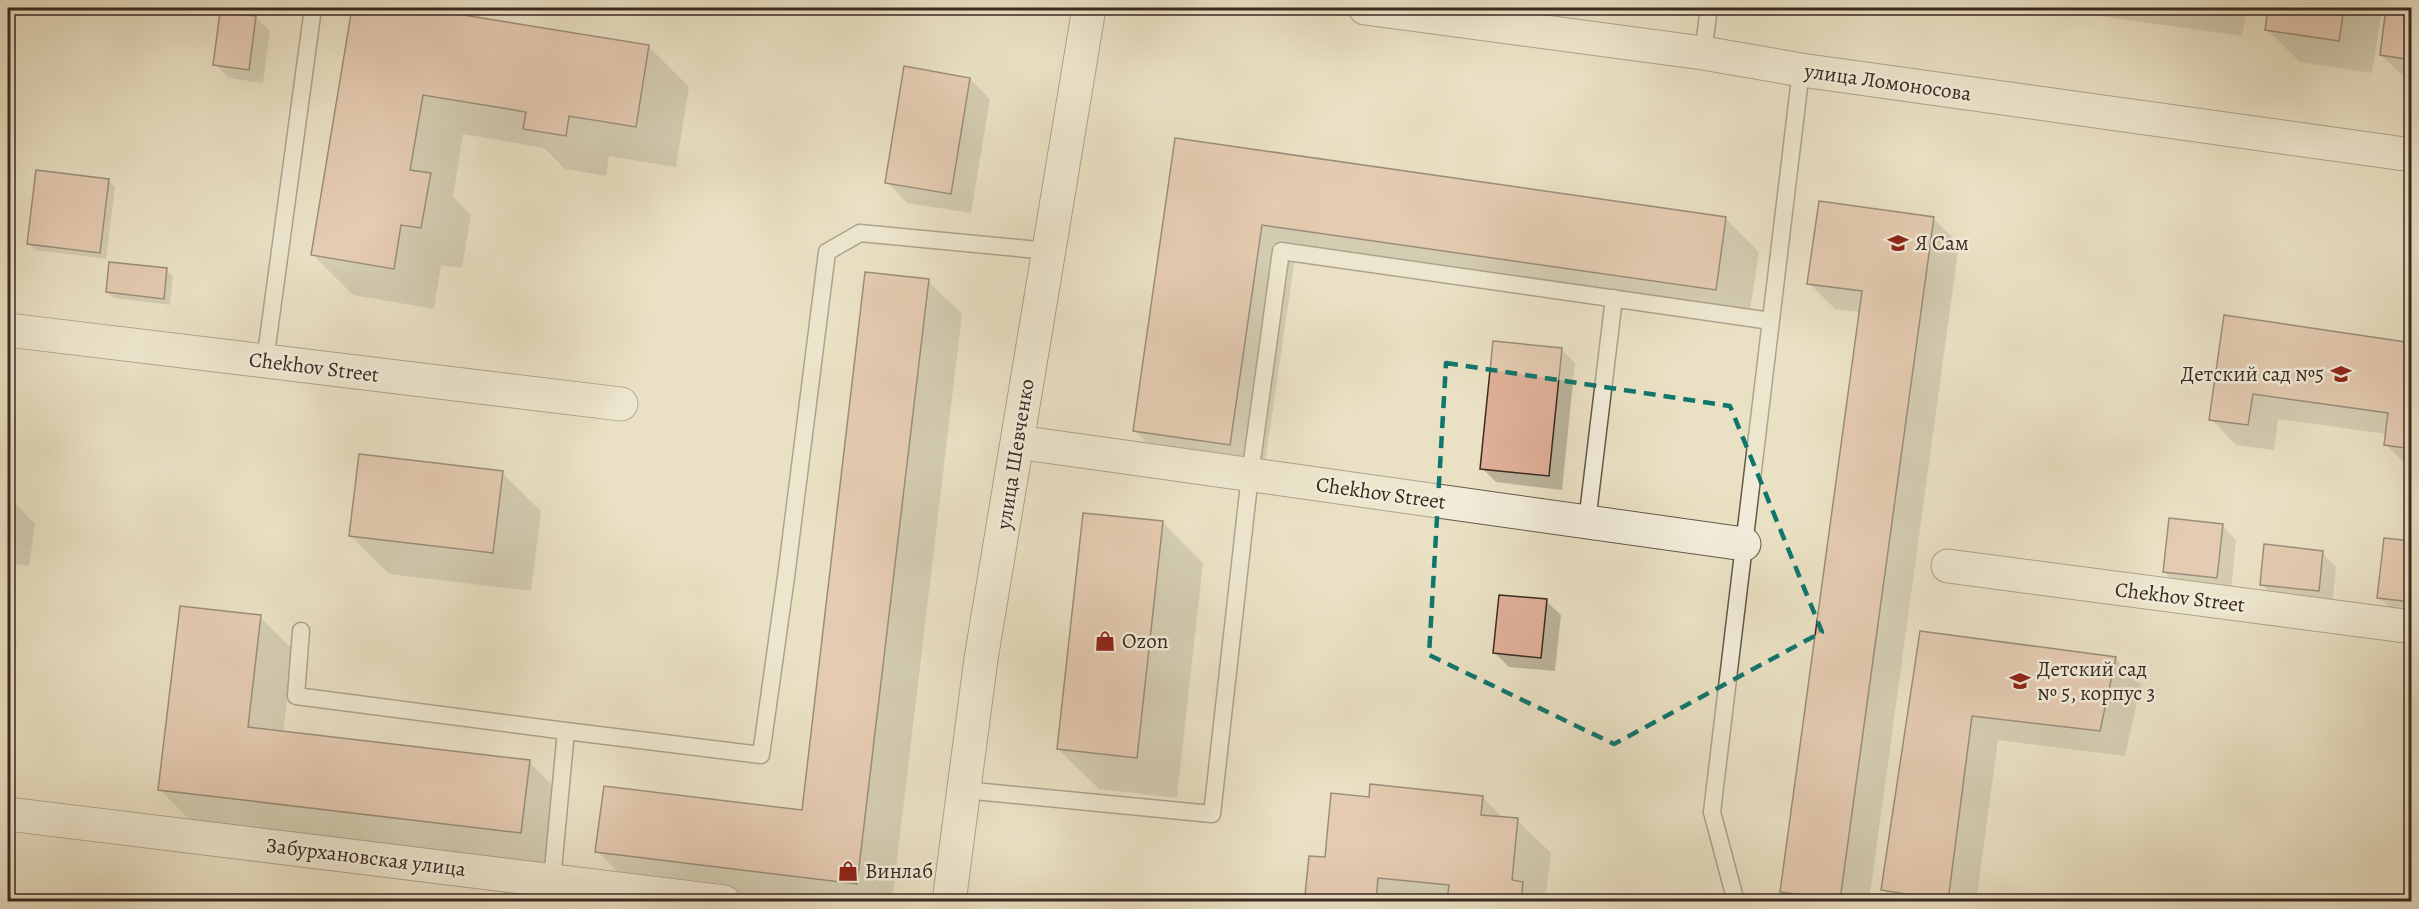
<svg xmlns="http://www.w3.org/2000/svg" width="2419" height="909" font-family="Alegreya,serif">
  <style>
    .shadow { fill: #0003 }
    .building { fill: #e1b09a; stroke: #3a2922; stroke-width: 1.5 }
    .lines { fill: none; stroke-linecap: round; stroke-linejoin: round }
    .service-casing { stroke: #66574a; stroke-width: 19 }
    .minor-casing { stroke: #66574a; stroke-width: 35 }
    .tertiary-casing { stroke: #66574a; stroke-width: 35 }
    .service { stroke: #f1ecd9; stroke-width: 16 }
    .minor { stroke: #f1ecd9; stroke-width: 33 }
    .tertiary { stroke: #f1ecd9; stroke-width: 33 }
    .marked { fill: none; stroke: #0f766e; stroke-width: 4.5; stroke-dasharray: 12 8; stroke-linejoin: round }
    .labels { text-anchor: middle; dominant-baseline: central; stroke-width: 5; stroke-linejoin: round; paint-order: stroke }
    .street-label { font-size: 21px; fill: #3a2922; stroke: #f1ecd9 }
    .poi-label { font-size: 21px; fill: #3a2922; stroke: #f1ecd9; text-anchor: start }
  </style>
  <rect width="100%" height="100%" fill="#eae1c4"/>
  <filter id="stains"><feTurbulence type="fractalNoise" baseFrequency=".00333" numOctaves="4"/><feColorMatrix values="0 0 0 0 .2 0 0 0 0 .09 0 0 0 0 .02 0 0 0 .5 -.17"/></filter>
  <radialGradient id="worn" r=".72"><stop offset=".6" stop-color="#630" stop-opacity="0"/><stop offset="1" stop-color="#630" stop-opacity=".3"/></radialGradient>
  <path class="shadow" d="M353,8H411L649,47L689,87L676,167L609,156L606,176L565,169L544,148L463,134L453,197L471,215L462,268L441,265L434,309L353,295L312,254Z
    M2042,8H2247L2242,36Z
    M2270,8H2382L2372,73L2300,62L2266,29Z
    M2388,8H2412V85L2381,55Z
    M256,17L270,31L263,83L229,78L215,64Z
    M970,79L990,99L971,213L907,203L887,182Z
    M1176,140L1726,219L1759,252L1748,323L1295,258L1263,477L1167,463L1134,430Z
    M108,180L115,187L106,259L35,250L29,243Z
    M1933,218L1959,244L1869,902H1791L1781,891L1860,312L1835,309L1809,283Z
    M166,270L173,276L170,305L114,298L107,292Z
    M928,281L962,314L892,902H767L630,884L597,851L803,812Z
    M2226,317L2412,344V470L2385,444L2387,434L2278,419L2274,450L2236,445L2211,419Z
    M1561,349L1575,363L1562,490L1496,482L1482,468Z
    M8,447L13,452L8,486Z
    M502,473L541,511L531,591L389,574L351,536Z
    M8,496L35,524L29,566L8,563Z
    M1163,523L1203,563L1177,798L1099,789L1058,749Z
    M2222,525L2236,540L2231,592L2178,586L2164,572Z
    M2412,543V613L2393,611L2379,597Z
    M2322,553L2336,567L2332,605L2276,598L2261,584Z
    M1546,601L1561,615L1555,671L1509,667L1495,653Z
    M260,617L293,650L283,733L529,762L562,795L554,865L193,823L160,790Z
    M8,631L17,640L10,689H8Z
    M1921,633L2116,659L2141,684L2125,756L1998,740L1976,902H1895L1883,889Z
    M1371,798H1483L1503,818L1517,820L1551,853L1545,902H1313L1307,895L1326,859Z"/>
  <path class="building" d="M352,8H420L649,45L636,127L569,116L566,136L523,129L526,112L423,95L410,170L431,173L421,228L401,225L394,269L311,255Z
    M2268,8H2344L2339,41L2265,30Z
    M2386,8H2412V60L2380,55Z
    M220,12L256,16L249,70L213,65Z
    M904,66L970,78L951,194L885,183Z
    M1175,138L1726,217L1716,290L1262,225L1230,445L1133,431Z
    M36,170L109,179L100,253L27,244Z
    M1819,201L1934,217L1840,900L1780,892L1862,291L1807,284Z
    M109,262L167,268L164,299L106,292Z
    M865,272L929,279L857,884L595,852L604,786L802,810Z
    M2224,315L2412,343V449L2384,445L2388,413L2253,394L2248,425L2209,420Z
    M1493,341L1562,348L1549,476L1480,469Z
    M359,454L503,471L493,553L349,536Z
    M1083,513L1163,521L1137,758L1057,749Z
    M2169,518L2223,524L2217,578L2163,572Z
    M2384,538L2412,541V602L2377,598Z
    M2264,544L2323,551L2319,591L2260,585Z
    M1499,595L1547,599L1541,658L1493,653Z
    M180,606L261,615L248,727L530,760L521,833L158,790Z
    M1920,631L2116,657L2100,731L1972,716L1948,901L1881,890Z
    M1370,784L1483,796L1481,815L1518,818L1512,880L1523,882L1521,902H1447L1449,885L1378,878L1376,902L1305,895L1309,856L1325,857L1331,793L1369,797Z"/>
  <g class="lines">
    <g class="service-casing">
      <path id="service" d="M1703,53L1709,8
        M265,361L313,8
        M1587,522L1614,298
        M301,631L296,696L566,731
        M964,790L1212,814L1250,475L1281,251L1771,321
        M552,880L566,731L761,755L786,577L827,252L860,233L1049,251
        M1736,902L1712,812L1801,70"/>
    </g>
    <g class="minor-casing">
      <path id="minor" d="M8,330L621,404
        M1018,442L1744,544
        M1948,566L2412,627
        M8,814L724,902"/>
    </g>
    <g class="tertiary-casing">
      <path id="tertiary" d="M1365,8L1703,53L1801,70L2412,155
        M949,902L981,659L1089,8"/>
    </g>
    <use href="#service" class="service"/>
    <use href="#minor" class="minor"/>
    <use href="#tertiary" class="tertiary"/>
  </g>
  <path d="M0 0H2419V909H0ZM1446,363L1730,406L1822,632L1614,744L1429,655Z" fill="#eae1c4" fill-opacity=".55" fill-rule="evenodd"/>
  <path class="marked" d="M1446,363L1730,406L1822,632L1614,744L1429,655Z"/>
  <defs>
    <g id="school-bare" transform="scale(1.62)"><path d="M0-5L7-2L0 1L-7-2ZM-4 1L0 2.5L4 1V4Q0 6-4 4Z" fill="#8f2418" stroke="#f1ecd9" stroke-width="2.5" paint-order="stroke"/></g>
    <g id="shop-bare" transform="scale(1.62)"><path d="M-5-2.5h2.3a2.7 3.5 0 0 1 5.4 0H5L5.5 6h-11ZM-1.5-2.5h3a1.5 2.3 0 0 0-3 0Z" fill="#8f2418" stroke="#f1ecd9" stroke-width="2.5" paint-order="stroke"/></g>
  </defs>
  <g fill-rule="evenodd">
    <use href="#school-bare" x="1898" y="243"/>
    <use href="#school-bare" x="2341" y="374"/>
    <use href="#shop-bare" x="1105" y="641"/>
    <use href="#school-bare" x="2020" y="681"/>
    <use href="#shop-bare" x="848" y="871"/>
  </g>
  <g class="labels">
    <g class="street-label">
      <text transform="translate(1888 82) rotate(8)">улица Ломоносова</text>
      <text transform="translate(314 367) rotate(7)">Chekhov Street</text>
      <text transform="translate(1015 454) rotate(-81)">улица Шевченко</text>
      <text transform="translate(1381 493) rotate(8)">Chekhov Street</text>
      <text transform="translate(2180 597) rotate(7)">Chekhov Street</text>
      <text transform="translate(366 857) rotate(7)">Забурхановская улица</text>
    </g>
    <g class="poi-label">
      <text x="1915" y="243">Я Сам</text>
      <text x="2324" y="374" text-anchor="end">Детский сад №5</text>
      <text x="1122" y="641">Ozon</text>
      <text x="2037" y="669">Детский сад<tspan x="2037" dy="24">№ 5, корпус 3</tspan></text>
      <text x="865" y="871">Винлаб</text>
    </g>
  </g>
  <rect width="2419" height="909" fill="none" stroke="#eae1c4" stroke-width="30"/>
  <rect x="9" y="9" width="2401" height="891" fill="none" stroke="#3a2922" stroke-width="3"/>
  <rect x="15" y="15" width="2389" height="879" fill="none" stroke="#3a2922" stroke-width="1.5"/>
  <rect width="100%" height="100%" filter="url(#stains)"/>
  <rect width="100%" height="100%" fill="url(#worn)"/>
</svg>
